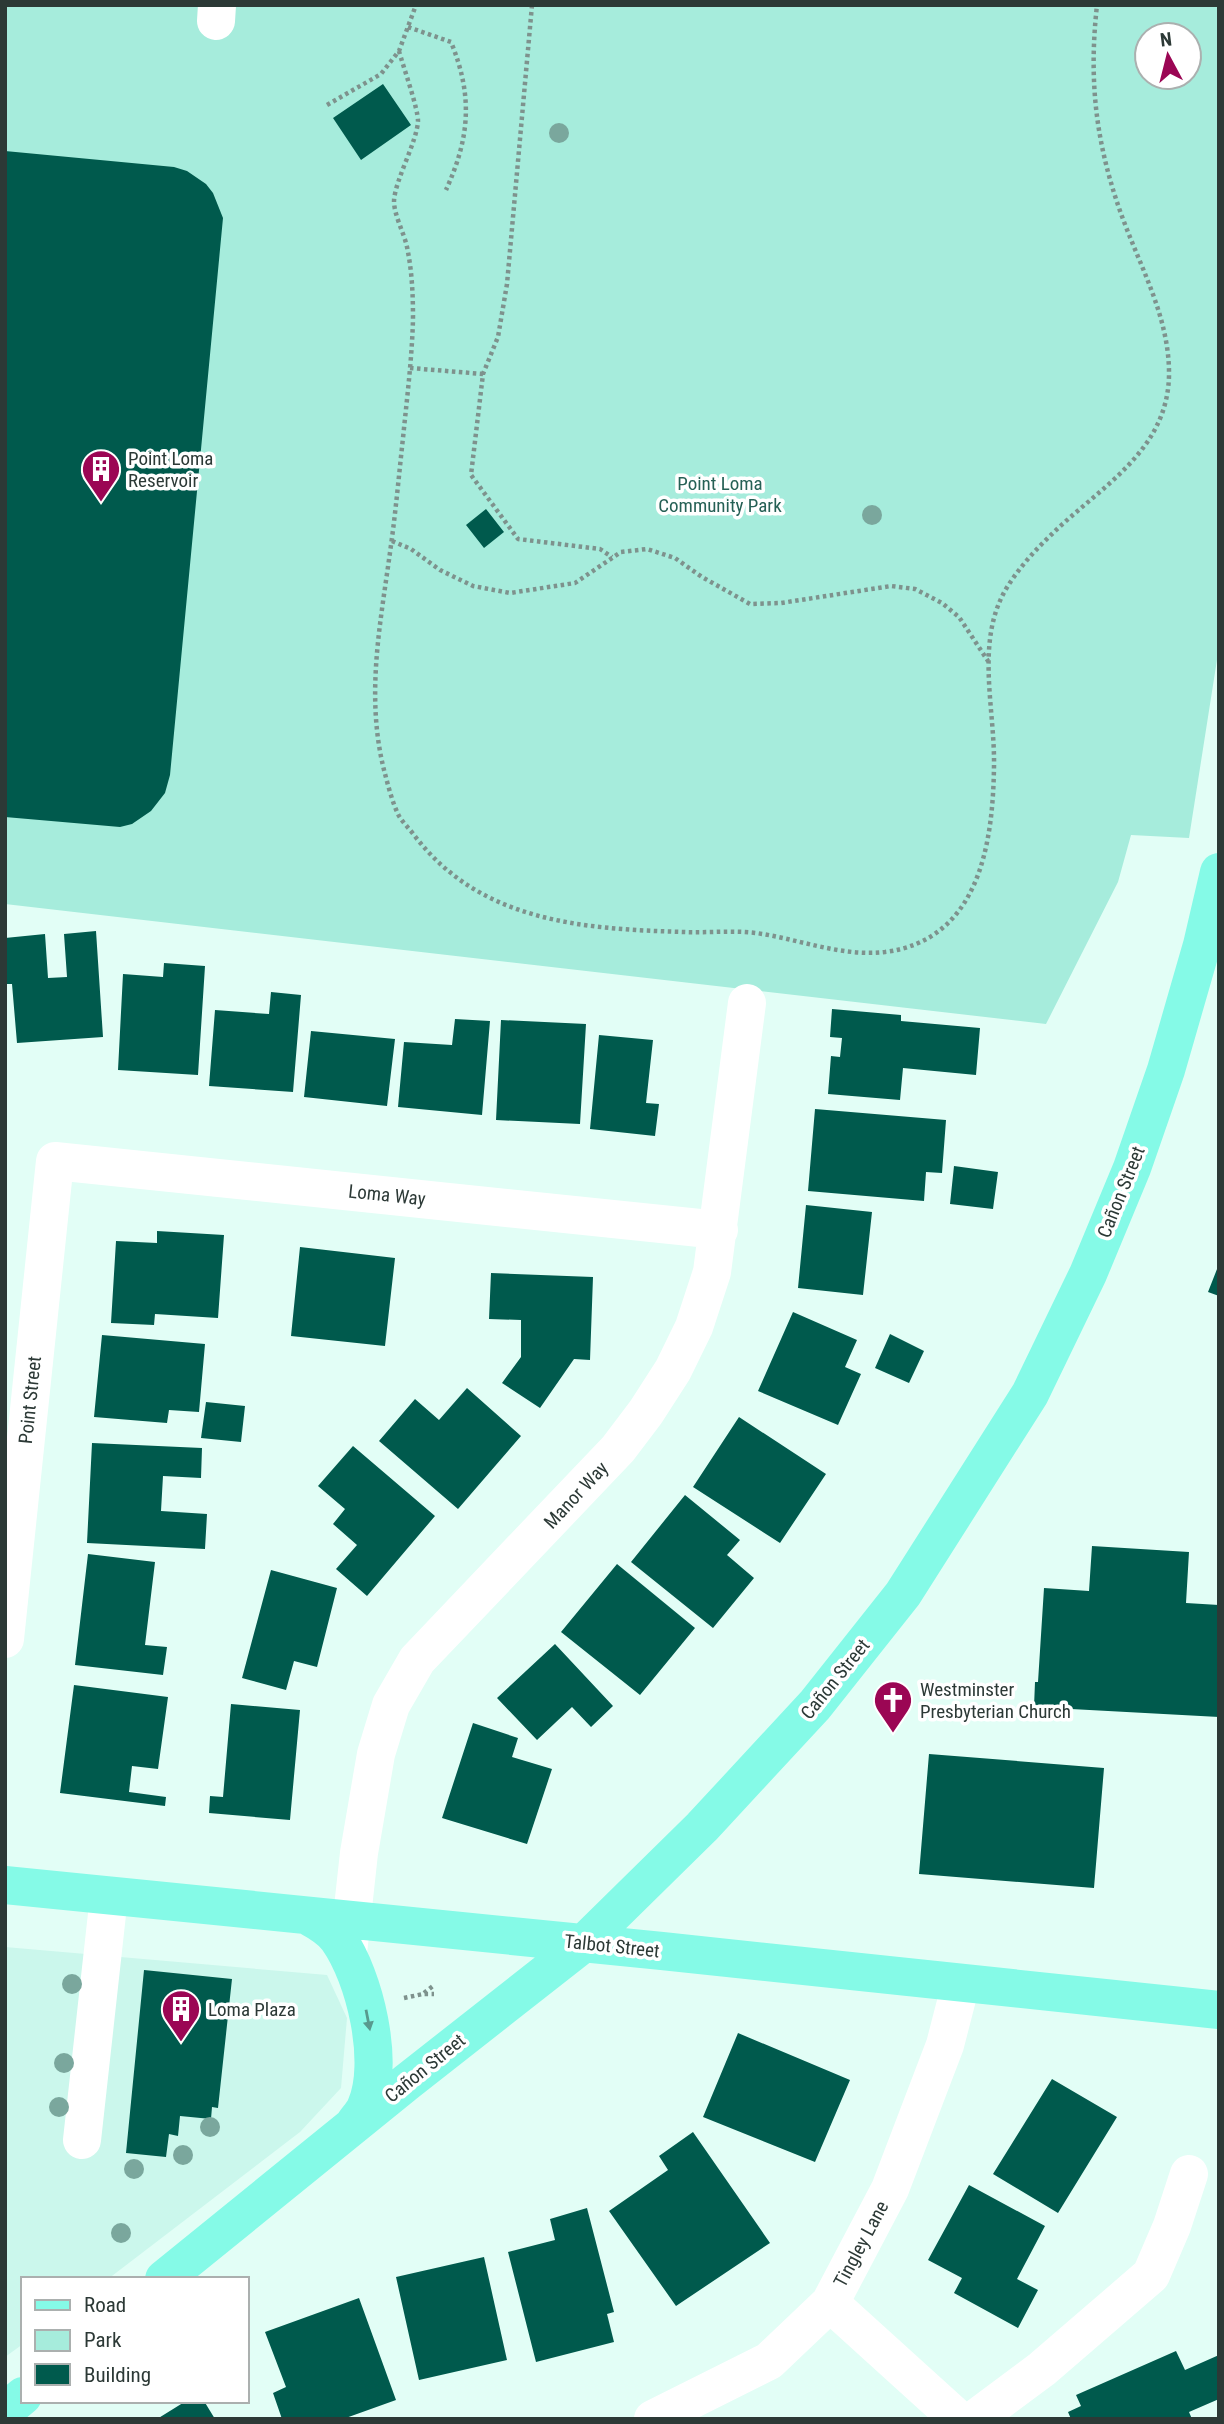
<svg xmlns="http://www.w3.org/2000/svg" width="1224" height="2424" font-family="'Roboto Condensed',sans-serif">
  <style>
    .built { fill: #cbf7ec }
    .green { fill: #a6ecdc; fill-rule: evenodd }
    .building { fill: #005a4d }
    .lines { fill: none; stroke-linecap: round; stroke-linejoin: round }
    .path { stroke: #7e928d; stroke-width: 4.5; stroke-dasharray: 3.5 3.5; stroke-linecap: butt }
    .minor { stroke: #fff; stroke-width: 38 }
    .major { stroke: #85fae7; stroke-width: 38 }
    .tree { fill: #7aa79d }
    .oneway { fill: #589a8e }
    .labels { text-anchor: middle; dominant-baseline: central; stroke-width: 7; stroke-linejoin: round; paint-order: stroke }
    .poi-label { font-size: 19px; fill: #2c3936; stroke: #fff; text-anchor: start }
    .park-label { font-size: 19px; fill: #256055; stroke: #fff }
    .street-label { font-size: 19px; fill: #2c3936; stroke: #fff }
  </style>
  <rect width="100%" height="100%" fill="#e2fef6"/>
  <path class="built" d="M5,1947L327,1975L347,2018L341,2088L300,2132L108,2279H23V2344L5,2357Z"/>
  <path class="green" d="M5,5H1219V647L1189,838L1131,835L1118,882L1046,1024L5,904ZM1147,35H1189V77H1147Z"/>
  <path class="building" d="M383,84L411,125L361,160L333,118Z
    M5,151L174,167L187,171L206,184L213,193L223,218L170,775L165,793L151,811L132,824L120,827L5,817Z
    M486,509L504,532L484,548L466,525Z
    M96,931L103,1037L17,1043L12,984H5V938L45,934L48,978L67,977L64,934Z
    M164,963L205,966L198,1075L118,1070L123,974L163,977Z
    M271,992L301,995L293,1092L209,1086L215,1010L269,1014Z
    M832,1009L901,1015V1021L980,1028L976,1075L903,1068L900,1100L828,1094L831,1056L840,1057L842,1038L830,1037Z
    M455,1019L490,1021L482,1115L398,1107L404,1042L452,1045Z
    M501,1020L586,1024L580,1124L496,1120Z
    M311,1031L395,1039L387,1106L304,1097Z
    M599,1035L653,1040L646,1103L659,1104L655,1136L590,1129Z
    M815,1109L946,1120L942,1173L926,1172L924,1201L808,1191Z
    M954,1166L998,1172L993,1209L950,1204Z
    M806,1205L872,1212L863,1295L798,1288Z
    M157,1231L224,1235L218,1318L155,1314L154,1325L111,1323L116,1241L157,1243Z
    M300,1247L395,1258L385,1346L291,1336Z
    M1219,1264V1296L1208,1292Z
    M491,1273L593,1277L590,1360L574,1359L540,1408L502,1383L521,1357V1320L489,1319Z
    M793,1312L857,1340L845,1367L861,1374L838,1425L758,1391Z
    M890,1334L924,1351L909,1383L875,1368Z
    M102,1335L205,1344L199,1412L169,1410L167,1423L94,1417Z
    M467,1388L521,1436L458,1509L379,1441L415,1399L439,1420Z
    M206,1402L245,1406L241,1442L201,1438Z
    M739,1417L826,1474L780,1543L693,1487Z
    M92,1443L202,1448L201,1478L163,1476L161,1511L207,1514L205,1549L87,1543Z
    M353,1446L435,1516L367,1596L336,1569L357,1545L333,1524L345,1509L318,1486Z
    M685,1495L740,1540L727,1555L754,1578L713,1628L631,1562Z
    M1092,1546L1189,1552L1186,1603L1219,1605V1717L1034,1707L1035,1682H1038L1044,1588L1089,1591Z
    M88,1554L155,1562L145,1645L167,1647L163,1675L75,1665Z
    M617,1564L695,1628L640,1695L561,1632Z
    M271,1570L337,1588L317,1667L294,1661L286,1690L242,1678Z
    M555,1644L613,1706L591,1727L572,1707L537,1740L497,1698Z
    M74,1685L168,1697L158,1769L132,1766L129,1792L166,1797L165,1806L60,1793Z
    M231,1704L300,1710L290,1820L209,1813L210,1796L223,1797Z
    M473,1723L518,1738L512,1757L552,1769L527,1844L442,1818Z
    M929,1754L1104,1768L1094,1888L919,1874Z
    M144,1970L232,1979L218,2108L212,2107L211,2119L180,2116L178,2136L169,2134L166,2157L126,2153Z
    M738,2033L850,2080L815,2162L703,2117Z
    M1052,2079L1117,2117L1058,2213L993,2174Z
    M693,2132L770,2243L676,2306L609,2211L668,2170L659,2156Z
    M969,2185L1045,2226L1017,2279L1038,2290L1018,2328L954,2293L962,2278L928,2260Z
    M587,2208L614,2312L607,2314L614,2342L536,2362L508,2252L555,2240L550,2219Z
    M484,2257L507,2360L419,2380L396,2277Z
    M359,2298L396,2400L343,2419H282L273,2393L286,2387L265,2332Z
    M1176,2351L1185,2370L1219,2355V2399L1189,2412L1192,2419H1071L1068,2412L1081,2406L1076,2395Z
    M186,2401H204L215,2419H157Z"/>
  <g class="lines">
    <path class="path" d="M532,5L507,284L498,337L483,374L471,475L518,539L600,549L612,557
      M408,27L451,42C473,96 470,137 446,190
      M399,51C403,66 418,108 418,121C417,142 395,180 394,201C394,215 404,233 407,247C412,271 413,294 413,319C412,358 407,398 403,438C399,474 396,509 391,545C381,621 365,694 384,770C388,785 392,802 399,816C403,823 409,828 414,835C480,922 582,929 684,932C708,933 732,930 756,933C799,939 841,957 885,952C979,940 993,844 994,766C995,708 975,642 1006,589C1018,569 1035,550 1052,534C1100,487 1167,452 1169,376C1170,315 1137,262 1118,205C1095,137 1089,77 1097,5
      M327,105L381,74L399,51L416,5
      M410,368L483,374
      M392,541L411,549L440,570L473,586L510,593L575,583L621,552L647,549L675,558L702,577L750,604L781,603L891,586L915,589L942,603L959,617L988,661
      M424,1993L433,1986
      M404,1998L423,1994H434"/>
    <path class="minor" d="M216,21L217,5
      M5,1639L55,1161L719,1230
      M348,1953L359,1853L376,1754L391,1705L417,1660L618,1449L646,1412L673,1370L694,1327L712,1272L747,1003
      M82,2140L109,1896
      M830,2303L958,2419
      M653,2419L769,2361L830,2303L890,2189L945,2045L961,1983
      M975,2419L1042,2369L1151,2275L1172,2226L1189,2174"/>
    <path class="major" d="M5,1885L662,1951L1219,2010
      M308,1916C319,1922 331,1929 338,1939C365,1977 385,2062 366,2106C364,2112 358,2118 354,2124
      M164,2279L407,2082L584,1943L702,1827L815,1705L903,1594L1030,1394L1088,1274L1132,1168L1166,1070L1202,945L1219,872
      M5,2411L23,2396"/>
  </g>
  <g class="tree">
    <circle cx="559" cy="133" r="10"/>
    <circle cx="872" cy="515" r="10"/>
    <circle cx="72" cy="1984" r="10"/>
    <circle cx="64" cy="2063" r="10"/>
    <circle cx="59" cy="2107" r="10"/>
    <circle cx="210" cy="2127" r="10"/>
    <circle cx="183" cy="2155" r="10"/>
    <circle cx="134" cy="2169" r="10"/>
    <circle cx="121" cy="2233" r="10"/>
  </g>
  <defs><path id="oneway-solid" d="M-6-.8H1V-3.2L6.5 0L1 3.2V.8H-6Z" transform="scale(1.75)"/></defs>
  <use class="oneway" href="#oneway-solid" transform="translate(368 2020) rotate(79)"/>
  <defs>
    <g id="building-pin" transform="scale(2.0125)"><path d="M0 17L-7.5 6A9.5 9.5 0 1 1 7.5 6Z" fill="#9b0654" stroke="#fff"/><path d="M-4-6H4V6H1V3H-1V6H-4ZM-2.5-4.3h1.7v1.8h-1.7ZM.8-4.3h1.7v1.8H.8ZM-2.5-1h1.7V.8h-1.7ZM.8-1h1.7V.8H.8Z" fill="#fff"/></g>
    <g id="church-pin" transform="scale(2.0125)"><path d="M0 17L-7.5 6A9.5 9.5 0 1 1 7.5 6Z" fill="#9b0654" stroke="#fff"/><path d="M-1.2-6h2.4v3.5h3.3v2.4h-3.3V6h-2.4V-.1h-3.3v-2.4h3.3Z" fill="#fff"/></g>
  </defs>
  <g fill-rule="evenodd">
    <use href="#building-pin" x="101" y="469"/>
    <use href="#church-pin" x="893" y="1700"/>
    <use href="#building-pin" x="181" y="2009"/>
  </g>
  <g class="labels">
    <g class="poi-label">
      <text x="128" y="458">Point Loma<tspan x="128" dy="22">Reservoir</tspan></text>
      <text x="920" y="1689">Westminster<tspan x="920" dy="22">Presbyterian Church</tspan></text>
      <text x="208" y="2009">Loma Plaza</text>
    </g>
    <g class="park-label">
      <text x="720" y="483">Point Loma<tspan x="720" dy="22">Community Park</tspan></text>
    </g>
    <g class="street-label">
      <text transform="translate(1121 1192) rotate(-68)">Cañon Street</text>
      <text transform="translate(387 1195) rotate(6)">Loma Way</text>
      <text transform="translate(30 1400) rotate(-84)">Point Street</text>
      <text transform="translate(576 1495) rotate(-47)">Manor Way</text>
      <text transform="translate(835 1679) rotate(-51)">Cañon Street</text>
      <text transform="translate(612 1946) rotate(6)">Talbot Street</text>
      <text transform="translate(425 2068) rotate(-39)">Cañon Street</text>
      <text transform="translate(861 2244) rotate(-62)">Tingley Lane</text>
    </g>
  </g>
  <rect width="1224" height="2424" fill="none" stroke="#2c3936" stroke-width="14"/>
  <rect x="21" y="2277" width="228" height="126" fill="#ffffff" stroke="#abb0af" stroke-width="2"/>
  <rect x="35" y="2300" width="35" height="10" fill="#85fae7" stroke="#abb0af" stroke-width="2"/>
  <text x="84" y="2312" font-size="21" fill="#2c3936">Road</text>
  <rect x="35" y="2330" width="35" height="21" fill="#a6ecdc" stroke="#abb0af" stroke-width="2"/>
  <text x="84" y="2347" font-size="21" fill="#2c3936">Park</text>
  <rect x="35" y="2364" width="35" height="21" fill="#005a4d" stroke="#abb0af" stroke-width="2"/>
  <text x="84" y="2382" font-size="21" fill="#2c3936">Building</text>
  <g transform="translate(1168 56) rotate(353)"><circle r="33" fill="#ffffff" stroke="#abb0af" stroke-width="2"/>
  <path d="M0-5L12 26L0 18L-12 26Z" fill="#9b0654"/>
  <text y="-10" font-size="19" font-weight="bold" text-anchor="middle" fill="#2c3936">N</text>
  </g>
</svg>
